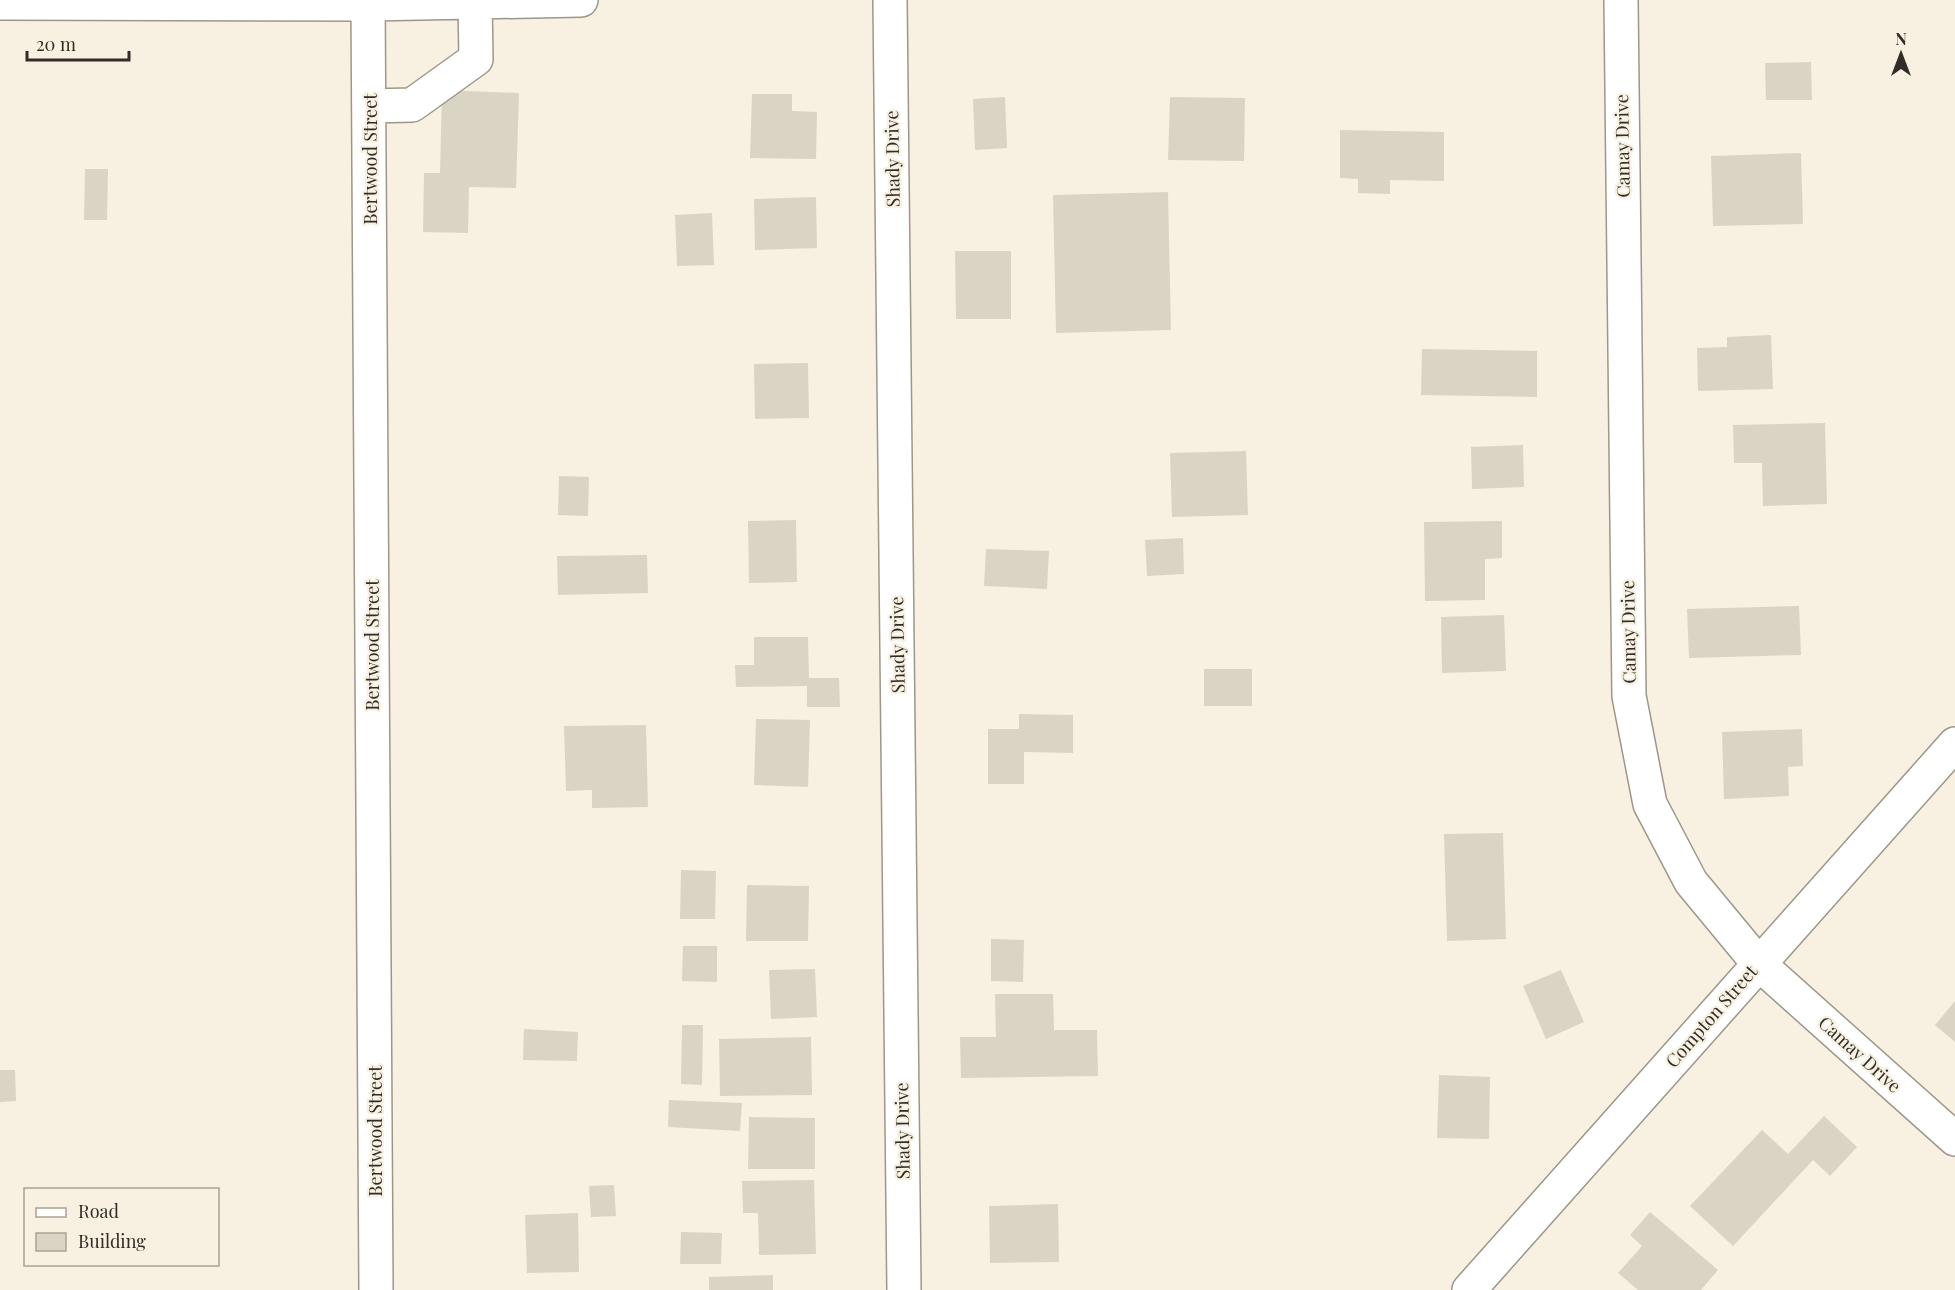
<svg xmlns="http://www.w3.org/2000/svg" width="1955" height="1290" font-family="'Playfair Display',serif">
  <style>
    .building { fill: #dad4c5 }
    .lines { fill: none; stroke-linecap: round; stroke-linejoin: round }
    .minor-casing { stroke: #9d9789; stroke-width: 36 }
    .minor { stroke: #fff; stroke-width: 33 }
    .labels { text-anchor: middle; dominant-baseline: central; stroke-width: 4.5; stroke-linejoin: round; paint-order: stroke }
    .street-label { font-size: 18px; fill: #302d28; stroke: #f8f1e2 }
  </style>
  <rect width="100%" height="100%" fill="#f8f1e2"/>
  <path class="building" d="M1811,62L1812,100H1766L1765,63Z
    M442,90L519,93L516,188L469,187L468,233L423,232L424,173H440Z
    M752,94H792V111L817,112L816,159L750,158Z
    M1005,97L1007,148L975,150L973,99Z
    M1170,97L1245,98L1244,161L1168,160Z
    M1340,130L1444,132V181L1390,180V194L1358,193V179L1340,178Z
    M1801,153L1803,224L1713,226L1711,156Z
    M85,169H108L107,220H84Z
    M1168,192L1171,330L1056,333L1053,195Z
    M816,197L817,248L755,250L754,199Z
    M712,213L714,265L677,266L675,215Z
    M955,251H1011V319H956Z
    M1771,335L1773,389L1698,391L1697,348L1727,347V337Z
    M1422,349L1537,351V397L1421,395Z
    M808,363L809,418L755,419L754,364Z
    M1825,423L1827,504L1763,506L1762,463H1734L1733,425Z
    M1523,445L1524,487L1472,489L1471,447Z
    M1246,451L1248,515L1172,517L1170,453Z
    M559,476L589,477L588,516L558,515Z
    M796,520L797,582L749,583L748,521Z
    M1502,521V558L1485,559V600L1425,601L1424,522Z
    M1183,538L1184,574L1147,576L1145,540Z
    M986,549L1049,551L1047,589L984,586Z
    M647,555L648,593L558,595L557,556Z
    M1799,606L1801,655L1689,658L1687,609Z
    M1504,615L1506,671L1442,673L1441,617Z
    M754,637H808L809,678H839L840,707H807V686L736,687L735,665H754Z
    M1204,669H1252V706H1204Z
    M1019,714L1073,715V753L1024,752V784H988V729H1019Z
    M756,719L810,720L808,787L754,785Z
    M646,725L648,807L592,808V790L566,791L564,726Z
    M1802,729L1803,766L1788,767L1789,796L1724,799L1722,732Z
    M1503,833L1506,939L1447,941L1444,834Z
    M681,870L716,871L715,919H680Z
    M747,885L809,886L808,941H746Z
    M991,939L1024,940L1023,982L991,981Z
    M683,946H717V982L682,981Z
    M815,969L817,1017L771,1019L769,970Z
    M1561,970L1584,1022L1546,1039L1523,986Z
    M995,994H1053L1054,1030H1097L1098,1076L961,1078L960,1037H996Z
    M1955,1001V1042L1935,1025Z
    M682,1025H703L702,1085L681,1084Z
    M524,1029L578,1032L577,1061L523,1060Z
    M811,1037L812,1095L720,1096L719,1039Z
    M0,1070H15L16,1101L0,1102Z
    M1439,1075L1490,1077L1489,1139L1437,1138Z
    M669,1100L742,1103L740,1131L668,1127Z
    M1824,1116L1857,1147L1830,1176L1813,1160L1733,1246L1690,1206L1762,1130L1788,1154Z
    M749,1117L815,1118V1169H748Z
    M814,1180L816,1254L759,1255L758,1213H743L742,1181Z
    M614,1185L616,1216L591,1217L589,1186Z
    M1058,1204L1059,1262L990,1263L989,1206Z
    M1650,1212L1718,1270L1701,1290H1638L1618,1273L1642,1246L1630,1235Z
    M578,1213L579,1272L527,1273L525,1215Z
    M681,1232L722,1233L721,1264H680Z
    M773,1275V1290H709V1277Z"/>
  <g class="lines">
    <g class="minor-casing">
      <path id="minor" d="M368,0L376,1290
        M890,0L904,1290
        M1621,0L1629,696L1650,804L1691,882L1758,963L1955,1139
        M0,3L369,4L581,0
        M369,106L412,105L476,59L475,2
        M1469,1290L1955,744"/>
    </g>
    <use href="#minor" class="minor"/>
  </g>
  <g class="labels">
    <g class="street-label">
      <text transform="translate(1622 146) rotate(-91)">Camay Drive</text>
      <text transform="translate(370 159) rotate(-90)">Bertwood Street</text>
      <text transform="translate(892 159) rotate(-91)">Shady Drive</text>
      <text transform="translate(1628 632) rotate(-91)">Camay Drive</text>
      <text transform="translate(372 645) rotate(-90)">Bertwood Street</text>
      <text transform="translate(897 645) rotate(-91)">Shady Drive</text>
      <text transform="translate(1711 1016) rotate(-49)">Compton Street</text>
      <text transform="translate(1860 1054) rotate(42)">Camay Drive</text>
      <text transform="translate(375 1131) rotate(-90)">Bertwood Street</text>
      <text transform="translate(902 1131) rotate(-91)">Shady Drive</text>
    </g>
  </g>
  <rect x="24" y="1188" width="195" height="78" fill="#f8f1e2" stroke="#a8a398" stroke-width="1.5"/>
  <rect x="36" y="1208" width="30" height="9" fill="#ffffff" stroke="#a8a398" stroke-width="1.5"/>
  <text x="78" y="1218" font-size="18" fill="#302d28">Road</text>
  <rect x="36" y="1233" width="30" height="18" fill="#dad4c5" stroke="#a8a398" stroke-width="1.5"/>
  <text x="78" y="1248" font-size="18" fill="#302d28">Building</text>
  <g transform="translate(1901 54)" stroke="#f8f1e2" stroke-width="4.5" paint-order="stroke">
  <path d="M0-4.5L10 22L0 15L-10 22Z" fill="#302d28"/>
  <text y="-9" font-size="16" font-weight="bold" text-anchor="middle" fill="#302d28">N</text>
  </g>
  <path d="M27 51v9h102v-9" fill="none" stroke="#302d28" stroke-width="3"/>
  <text x="36" y="51" font-size="18" fill="#302d28" stroke="#f8f1e2" stroke-width="4.5" paint-order="stroke">20 m</text>
</svg>
